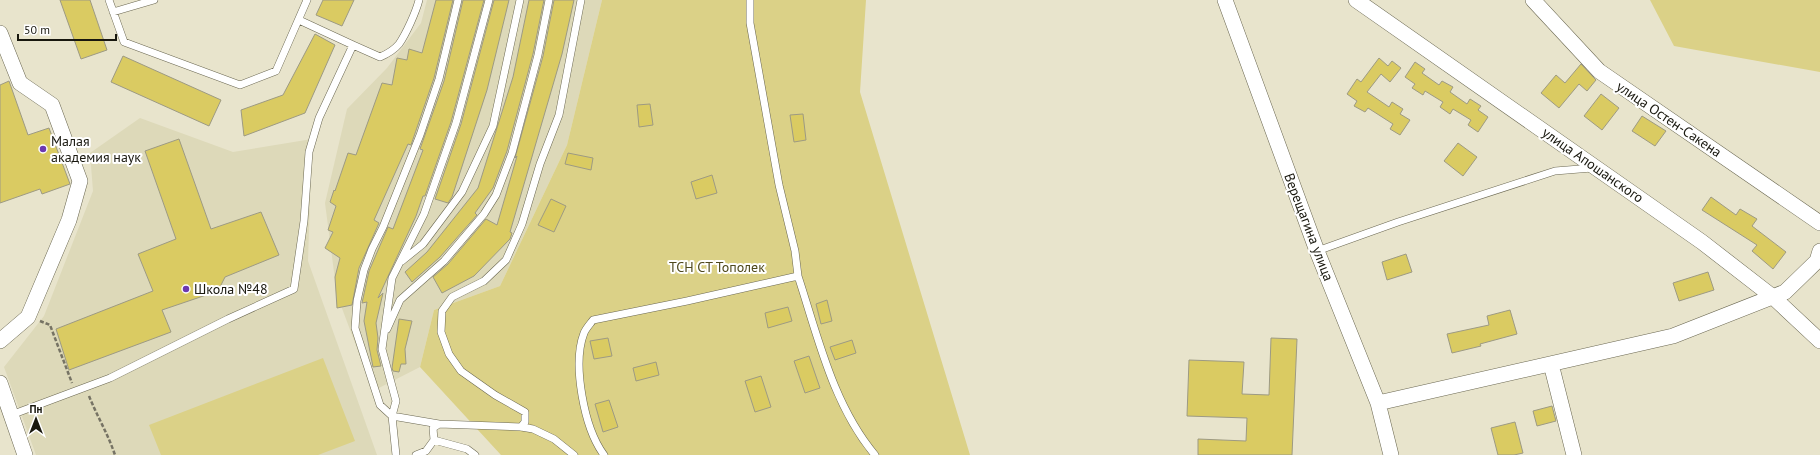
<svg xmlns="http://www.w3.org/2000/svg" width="1820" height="455" font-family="'PT Sans',sans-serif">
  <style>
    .built { fill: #ddd9b9 }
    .green { fill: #dbd187 }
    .building { fill: #dacb62; stroke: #9d9a83 }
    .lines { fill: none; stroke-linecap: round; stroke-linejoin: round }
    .service-casing { stroke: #6b6852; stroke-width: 8 }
    .minor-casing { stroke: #6b6852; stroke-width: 16 }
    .path { stroke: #767364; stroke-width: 2.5; stroke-dasharray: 4 2; stroke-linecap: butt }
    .service { stroke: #fff; stroke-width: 7 }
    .minor { stroke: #fff; stroke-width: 15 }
    .poi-dot { fill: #6c39b0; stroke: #fff; stroke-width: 1.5 }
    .labels { text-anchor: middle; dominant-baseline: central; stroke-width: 4; stroke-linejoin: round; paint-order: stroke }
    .street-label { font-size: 14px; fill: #18170e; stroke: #fff }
    .poi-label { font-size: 14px; fill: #18170e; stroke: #fff; text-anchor: start }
    .park-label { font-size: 14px; fill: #4f491d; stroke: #fff }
  </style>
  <rect width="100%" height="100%" fill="#e8e4cc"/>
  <path class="built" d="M427,0H602L567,145L500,286L434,310L420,367L373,391L337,295L325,203L347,109L387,68L421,23Z
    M140,118L233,152L312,139L308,261L377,455H36L4,367L44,316L93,191L90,153Z"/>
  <path class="green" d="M602,0H866L860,92L970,455H501L420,367L434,310L500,286L567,145Z
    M1650,0H1820V72L1674,46Z
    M323,358L355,441L318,455H161L149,425Z"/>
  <path class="building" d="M60,0H90L107,50L81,59Z
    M323,0H354L342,26L316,15Z
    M436,0H453L434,78L411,145L408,144L374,220L379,223L359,268L352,305L337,308L335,277L340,258L325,248L333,232L328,230L336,206L330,202L334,190L335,191L348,153L356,155L382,83L392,85L397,58L407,60L409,49L422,53Z
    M463,0H484L451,122L425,196H423L416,216L378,298L383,293L376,323L378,338L377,350L381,366L373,367L364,321L367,302L362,303L369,271L388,227L393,229L423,150L420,149L444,81Z
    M494,0H509L487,90L452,197L448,203L435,199L461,124Z
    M529,0H544L533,54L507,151L493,188L475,213L477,215L440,257L412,282L405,272L427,252L478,188L513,77Z
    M554,0H574L562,54L510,232L512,233L510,239L474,276L442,293L433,277L448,264L486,219L497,225L517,156L515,158L543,56Z
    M315,34L335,45L305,113L244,136L241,110L283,95Z
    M123,56L221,100L209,126L111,82Z
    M1379,58L1388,66L1392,61L1401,68L1390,82L1381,74L1367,92L1389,107L1392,102L1403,109L1400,114L1410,120L1400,135L1390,129L1393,124L1368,108L1365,112L1354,106L1357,101L1347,94L1357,79L1361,82Z
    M1415,62L1425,69L1422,73L1439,85L1442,81L1453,87L1450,92L1467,104L1470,99L1481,106L1478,110L1488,117L1478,132L1468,125L1471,120L1453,109L1450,114L1440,107L1443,102L1425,91L1423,95L1412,88L1415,84L1405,77Z
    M1581,64L1596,80L1587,91L1579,84L1559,108L1541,93L1556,75L1565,83Z
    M9,81L28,135L49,128L70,184L42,194L40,189L0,203V85Z
    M1601,94L1619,108L1602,130L1584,116Z
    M650,104L653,125L639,127L637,105Z
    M803,114L806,140L794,142L790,115Z
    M1642,116L1666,131L1655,146L1632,131Z
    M179,139L211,229L261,212L279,255L225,277L218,291L162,310L171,332L69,370L56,329L153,291L138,254L176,239L145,151Z
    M1458,143L1477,157L1463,176L1444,161Z
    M568,153L593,158L591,170L565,164Z
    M712,175L717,193L696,199L691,182Z
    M1711,197L1736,215L1740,209L1757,219L1752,226L1786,252L1773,269L1752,251L1757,245L1702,210Z
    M551,199L566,206L554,232L538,225Z
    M1406,254L1412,272L1387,280L1382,262Z
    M1708,272L1714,290L1679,301L1673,283Z
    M827,300L832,321L821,324L816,304Z
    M788,307L792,321L768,328L765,313Z
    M1510,310L1517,334L1480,344L1481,346L1452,353L1447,334L1489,325L1487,316Z
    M399,319L412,321L405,349L406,364H401L399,372L393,371L392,368Z
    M608,338L612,356L594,359L590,341Z
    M1271,338L1297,339L1292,455H1198V439L1246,441L1247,418L1187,416L1189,360L1244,362L1242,394L1269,395Z
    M852,340L856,353L835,360L830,347Z
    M809,356L820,388L805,393L794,361Z
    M656,362L659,375L636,381L633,368Z
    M761,376L771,407L755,412L745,381Z
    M609,400L618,427L603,432L595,404Z
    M1552,406L1556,421L1537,426L1533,411Z
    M1515,422L1523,453L1514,455H1498L1491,428Z"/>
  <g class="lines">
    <g class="service-casing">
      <path id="service" d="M109,0L124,42L240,85L276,71L307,0
        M113,12L154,0
        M299,20L353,45
        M1317,251L1398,222L1555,171L1592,168
        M402,261L423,244L462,192L493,126L520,0
        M798,276C818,337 833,405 875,455
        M387,329L400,300L444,261L484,214L496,195L512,153L538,55L549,0
        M11,415L110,378L228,319L294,289L304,221L309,152L319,118L353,45L380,57C387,54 394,50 399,44C406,34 416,12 419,0
        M439,424L392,416L380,405L355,328L357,301L364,270L372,249L383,227L420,135L439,79L458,0
        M521,427L525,422V412L495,395L461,371L449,354L441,332L442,311L452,297L484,281L506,260L522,224L540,164L559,115L581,0
        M434,440L467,449L475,455
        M396,455L392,416L396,401L382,349L392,278L424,214L456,123L489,0
        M416,455L426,451L434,440L433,428L439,424L521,427L533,429L554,439L574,455
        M604,455C584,428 572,364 584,333C586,328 590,324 593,320L687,301L798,276L795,251L779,185L750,23V0"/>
    </g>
    <g class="minor-casing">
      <path id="minor" d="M1225,0L1317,251L1378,403L1391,455
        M1356,0L1702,242L1773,297L1820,341
        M1533,0L1599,71L1820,223
        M0,33L20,83L52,105L80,181L69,220L28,317L0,341
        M1551,364L1574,455
        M0,383L25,455
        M1378,403L1673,336L1785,292L1817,261L1820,251"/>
    </g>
    <path class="path" d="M40,321L50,325L72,383
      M89,396C97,416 108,434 115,455"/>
    <use href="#service" class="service"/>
    <use href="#minor" class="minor"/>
  </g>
  <g class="poi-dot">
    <circle cx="43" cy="149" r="4"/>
    <circle cx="186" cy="289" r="4"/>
  </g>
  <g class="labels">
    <g class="street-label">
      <text transform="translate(1669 119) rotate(34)">улица Остен-Сакена</text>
      <text transform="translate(1593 165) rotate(35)">улица Апошанского</text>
      <text transform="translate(1309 227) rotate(69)">Верещагина улица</text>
    </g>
    <g class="poi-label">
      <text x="51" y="141">Малая<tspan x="51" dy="16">академия наук</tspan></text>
      <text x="194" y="289">Школа №48</text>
    </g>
    <g class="park-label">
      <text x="717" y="267">ТСН СТ Тополек</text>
    </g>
  </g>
  <g transform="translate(36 419)" stroke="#ffffff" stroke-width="3" paint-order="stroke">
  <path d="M0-3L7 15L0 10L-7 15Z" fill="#18170e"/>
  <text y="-6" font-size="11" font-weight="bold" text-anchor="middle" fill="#18170e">Пн</text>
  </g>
  <path d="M18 34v6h98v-6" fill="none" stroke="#18170e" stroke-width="2"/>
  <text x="24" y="34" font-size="12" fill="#18170e" stroke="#ffffff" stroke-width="3" paint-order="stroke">50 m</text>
</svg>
